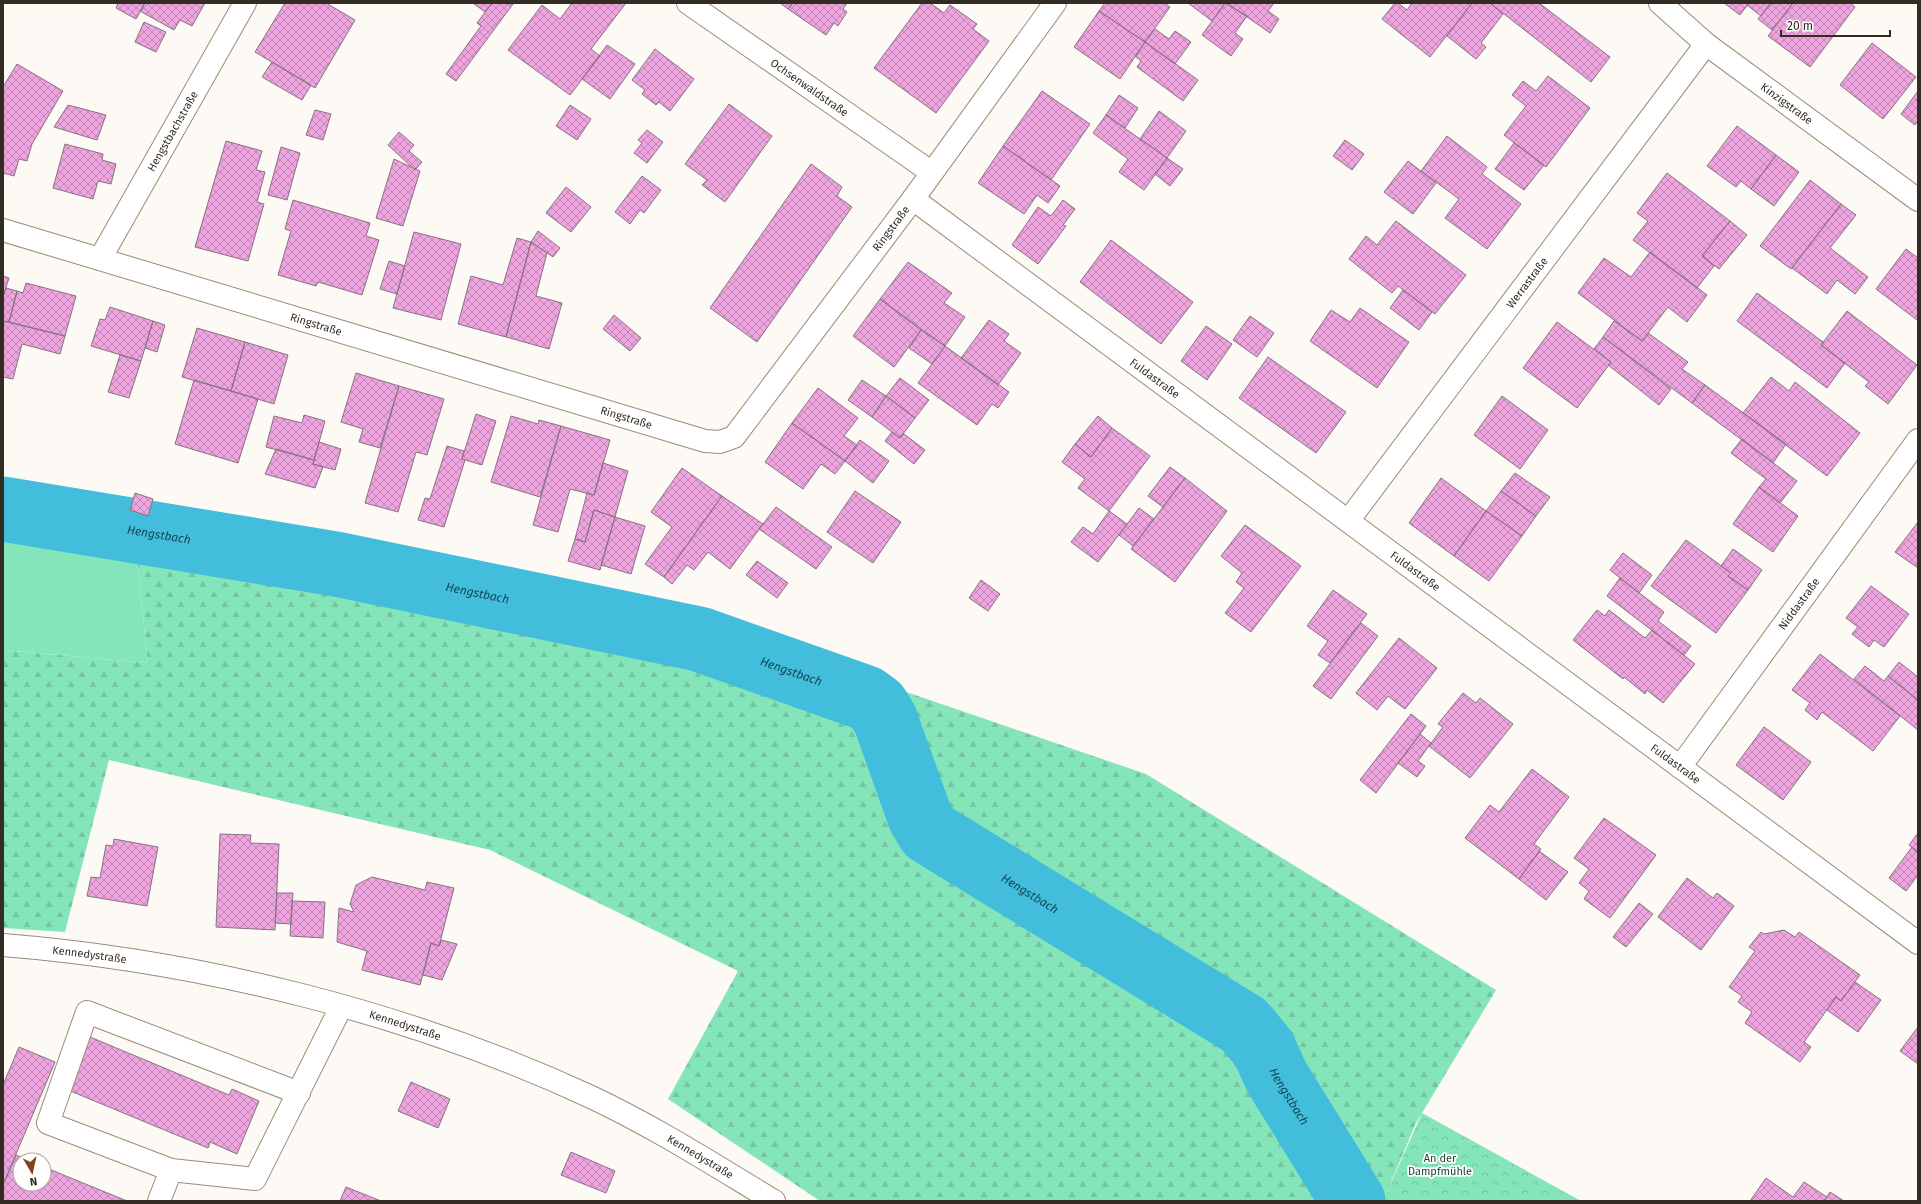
<svg xmlns="http://www.w3.org/2000/svg" width="1921" height="1204" font-family="'Fira Sans',sans-serif">
  <style>
    .grass { fill: #84e5ba }
    .forest { fill: url(#forest-firs) }
    .park { fill: url(#park-crowns) }
    .lines { fill: none; stroke-linecap: round; stroke-linejoin: round }
    .river { stroke: #42bddc; stroke-width: 65 }
    .building { fill: url(#building-cross-hatch); stroke: #877182 }
    .minor-casing { stroke: #9c8b77; stroke-width: 24 }
    .minor { stroke: #fff; stroke-width: 22 }
    .labels { text-anchor: middle; dominant-baseline: central; stroke-width: 3.5; stroke-linejoin: round; paint-order: stroke }
    .street-label { font-size: 11px; fill: #332c23; stroke: #fff }
    .park-label { font-size: 11px; fill: #1a4533; stroke: #fff }
    .water-label { font-size: 12px; font-style: italic; fill: #134854; stroke: #fff }
  </style>
  <defs>
    <pattern id="forest-firs" width="22" height="20" patternUnits="userSpaceOnUse"><rect width="22" height="20" fill="#84e5ba"/><path d="M5 1l3.5 6h-7zM16 11l3.5 6h-7z" fill="#72c5a0"/></pattern>
    <pattern id="park-crowns" width="20" height="18" patternUnits="userSpaceOnUse"><rect width="20" height="18" fill="#84e5ba"/><path d="M2 6a3 3 0 1 1 6 0M12 15a3 3 0 1 1 6 0" fill="none" stroke="#72c5a0"/></pattern>
    <pattern id="building-cross-hatch" width="8" height="8" patternUnits="userSpaceOnUse"><rect width="8" height="8" fill="#eea4df"/><path d="M0 0l8 8M0 8l8-8" fill="none" stroke="#c186b4"/></pattern>
  </defs>
  <rect width="100%" height="100%" fill="#fdfaf5"/>
  <path class="grass" d="M3,534L137,560L148,663L3,650Z"/>
  <path class="forest" d="M132,514L670,611L1146,774L1496,990L1416,1123L1383,1201H820L668,1099L738,971L490,850L109,760L65,932L3,928V650L148,663Z"/>
  <path class="park" d="M1422,1113L1581,1201H1383Z"/>
  <g class="lines">
    <path class="river" id="s1" d="M3,509L336,564L699,639L866,698L877,706L885,719L920,817L929,832L1244,1025L1264,1049L1276,1076L1353,1201"/>
  </g>
  <path class="building" d="M118,3H145L136,19L116,8Z
    M145,3H205L192,26L180,20L174,30L140,11Z
    M285,3H326L355,20L315,88L255,52Z
    M473,3H492L485,12Z
    M492,3L513,4L456,81L446,74L481,26L477,23Z
    M572,3H626L591,49L600,56L570,95L508,50L542,5L560,19Z
    M780,3H793L788,9Z
    M793,3H847L843,9L847,12L838,26L834,23L826,35L788,9Z
    M922,3H930L944,13L950,5L977,24L973,29L989,41L936,113L874,68Z
    M1105,3H1165L1170,7L1145,42L1099,11Z
    M1188,3H1225L1212,21Z
    M1225,3L1247,16L1235,33L1243,39L1231,56L1202,35Z
    M1227,3H1274L1268,11L1279,19L1270,33Z
    M1395,3H1398L1407,10L1412,3H1472L1430,57L1382,19Z
    M1472,3H1490L1503,14L1481,43L1486,47L1476,59L1447,36Z
    M1490,3H1539L1610,57L1591,82Z
    M1724,3H1749L1740,15Z
    M1749,3H1771L1761,16L1747,5Z
    M1771,3H1793L1772,30L1758,19Z
    M1793,3H1850L1855,7L1810,67L1768,36Z
    M1099,11L1145,42L1120,79L1074,47Z
    M144,22L166,32L156,52L135,42Z
    M1155,29L1169,39L1175,31L1191,42L1175,64L1145,42Z
    M1145,42L1198,80L1183,101L1137,67L1141,61L1135,56Z
    M1872,43L1916,77L1883,119L1840,85Z
    M607,45L635,64L610,99L582,79Z
    M655,49L694,79L670,111L659,102L656,105L642,94L645,90L632,80Z
    M272,62L311,85L302,100L262,77Z
    M17,64L63,91L32,144L27,161L19,159L14,176L3,173V87Z
    M1548,76L1590,108L1546,167L1504,135L1526,106L1512,95L1523,81L1536,91Z
    M1042,91L1090,124L1051,180L1003,146Z
    M1918,91V120L1915,125L1901,114Z
    M1119,95L1138,108L1125,128L1106,115Z
    M729,104L772,136L725,202L702,185L707,180L685,164Z
    M68,105L106,115L97,140L54,127Z
    M570,105L591,119L577,140L556,126Z
    M315,110L331,114L323,140L306,135Z
    M1159,111L1186,131L1167,158L1140,139Z
    M1106,115L1167,158L1144,190L1119,172L1128,159L1093,133Z
    M1737,126L1776,155L1751,189L1741,181L1736,187L1707,166Z
    M647,130L663,142L647,163L634,153L642,143L638,140Z
    M399,132L414,145L409,151L422,162L415,170L388,145Z
    M1447,136L1487,167L1482,174L1521,204L1487,249L1445,218L1459,199L1421,171Z
    M1345,140L1364,154L1352,170L1333,156Z
    M226,141L262,151L256,170L265,172L257,202L264,204L248,261L195,247Z
    M1514,143L1544,165L1524,190L1495,169Z
    M65,144L103,154L102,160L116,164L111,184L98,181L93,199L53,188Z
    M1003,146L1060,186L1048,203L1037,195L1024,214L978,183Z
    M281,147L300,153L287,200L268,195Z
    M1776,155L1799,172L1774,206L1751,189Z
    M1167,158L1183,169L1170,186L1155,174Z
    M394,159L420,171L403,226L376,218Z
    M1408,161L1436,183L1413,214L1384,192Z
    M811,164L842,187L837,196L852,207L757,342L710,308Z
    M1667,173L1730,221L1702,256L1714,266L1697,288L1633,240L1648,221L1637,213Z
    M642,176L661,190L644,213L640,210L630,224L615,212Z
    M1810,180L1841,204L1791,269L1760,246Z
    M566,187L591,207L571,232L546,213Z
    M293,200L370,223L366,236L379,240L362,295L318,282L316,286L278,275L291,231L285,229Z
    M1063,200L1075,209L1063,225L1066,226L1038,264L1012,245L1038,207L1051,216Z
    M1841,204L1856,215L1830,248L1868,277L1855,294L1837,280L1827,294L1792,268Z
    M1396,221L1466,275L1435,314L1398,286L1392,293L1349,259L1366,236L1377,245Z
    M1730,221L1747,235L1719,269L1702,256Z
    M538,231L560,248L553,257L531,242Z
    M414,232L461,244L441,320L393,308Z
    M517,238L531,242L506,337L458,324L471,276L503,285Z
    M1111,240L1193,302L1161,344L1080,282Z
    M531,242L547,253L536,296L562,303L549,349L506,337Z
    M1906,249L1918,258V318L1917,320L1876,289Z
    M1650,252L1707,295L1687,322L1668,307L1642,341L1578,293L1604,258L1631,277Z
    M389,261L405,266L397,294L380,289Z
    M908,262L952,293L944,303L965,317L945,346L880,299Z
    M3,276L9,278L3,297Z
    M26,283L76,296L65,336L9,322L17,291L23,293Z
    M6,288L17,291L9,322L3,321V297Z
    M1403,290L1432,312L1419,330L1390,308Z
    M1757,293L1823,342L1821,345L1845,363L1827,388L1737,321Z
    M880,299L921,330L894,367L853,336Z
    M110,307L153,321L141,361L91,346L100,319L105,320Z
    M1360,308L1409,342L1377,388L1310,341L1331,310L1350,322Z
    M1847,311L1917,365L1888,404L1865,386L1869,382L1821,345Z
    M614,315L641,338L630,351L603,329Z
    M1250,316L1274,333L1257,357L1233,340Z
    M989,320L1009,334L1004,341L1021,353L998,385L961,358Z
    M3,321L65,336L60,354L22,344L13,379L3,377Z
    M153,321L165,325L157,352L145,348Z
    M1614,321L1642,341L1648,333L1688,362L1682,369L1705,385L1692,403L1603,337Z
    M1557,322L1611,362L1577,408L1523,368Z
    M1206,326L1232,344L1207,380L1181,361Z
    M197,328L245,342L231,391L182,377Z
    M921,330L945,346L932,364L909,348Z
    M1603,337L1671,389L1659,405L1608,365L1611,362L1594,349Z
    M245,342L288,355L274,404L231,391Z
    M945,346L1009,392L998,408L992,404L977,425L918,383Z
    M120,355L141,361L129,398L108,392Z
    M1268,357L1346,412L1316,453L1239,398Z
    M356,373L399,386L380,448L359,442L363,429L341,422Z
    M1771,377L1789,391L1795,382L1860,433L1827,476L1743,413Z
    M900,378L929,400L915,418L886,396Z
    M194,380L258,399L238,463L175,444Z
    M862,380L886,396L872,417L848,400Z
    M1705,385L1786,444L1773,463L1692,403Z
    M399,386L444,399L427,455L416,452L398,512L365,503Z
    M818,388L858,418L844,436L857,445L845,461L792,423Z
    M886,396L915,418L900,438L872,417Z
    M1502,396L1548,430L1520,469L1474,435Z
    M476,414L496,421L482,465L462,459Z
    M304,415L325,421L314,460L266,447L274,416L302,423Z
    M511,416L538,424L539,420L561,426L540,497L491,482Z
    M1098,416L1112,428L1091,457L1075,444Z
    M792,423L845,461L835,474L821,464L803,489L765,462Z
    M561,426L610,440L594,495L570,489L558,532L533,525Z
    M1112,428L1150,456L1109,511L1078,488L1085,479L1062,462L1075,444L1091,457Z
    M892,432L900,438L904,434L925,450L914,464L885,441Z
    M1742,439L1797,481L1780,503L1759,487L1766,479L1731,453Z
    M860,440L889,461L873,483L845,461Z
    M319,442L341,449L335,470L313,464Z
    M447,446L464,451L462,459L465,460L444,527L418,520L425,498L430,499Z
    M276,449L314,460L313,464L323,467L315,488L265,474Z
    M603,463L628,471L615,517L594,510L585,542L575,539L587,493L594,495Z
    M1170,467L1185,478L1163,507L1148,496Z
    M682,468L722,496L664,577L645,564L672,527L651,512Z
    M1515,473L1550,497L1536,516L1501,491Z
    M1185,478L1227,511L1175,582L1131,549Z
    M1441,478L1486,511L1454,556L1409,523Z
    M1759,487L1798,516L1773,552L1733,524Z
    M855,491L901,522L873,563L827,532Z
    M1501,491L1536,516L1522,536L1486,511Z
    M135,493L153,499L148,516L130,510Z
    M722,496L763,524L730,569L708,552L694,570L687,565L672,584L664,577Z
    M776,507L832,547L816,569L759,529Z
    M1139,508L1154,519L1133,546L1119,535Z
    M594,510L615,517L600,570L568,561L575,539L585,542Z
    M1109,511L1127,524L1098,562L1071,542L1083,527L1093,534Z
    M1486,511L1522,536L1489,581L1454,556Z
    M615,517L645,526L631,574L601,565Z
    M1918,522V568L1895,552Z
    M1245,525L1301,566L1251,632L1225,613L1244,588L1236,582L1242,573L1221,556Z
    M1686,540L1731,573L1728,576L1748,590L1716,633L1651,586Z
    M1733,549L1762,570L1748,590L1728,576L1731,573L1721,566Z
    M1623,553L1652,575L1639,593L1610,570Z
    M757,561L788,583L777,598L746,575Z
    M1620,578L1664,612L1658,621L1691,646L1684,655L1607,596Z
    M981,580L1000,594L988,611L969,598Z
    M1871,586L1909,614L1884,647L1874,640L1869,647L1852,634L1858,627L1846,618Z
    M1333,590L1367,614L1330,663L1318,655L1328,641L1307,626Z
    M1597,610L1605,616L1609,610L1645,638L1652,630L1695,664L1663,703L1647,690L1645,694L1624,677L1623,679L1573,640Z
    M1361,623L1378,636L1331,699L1313,686Z
    M1399,638L1437,668L1405,709L1388,696L1377,710L1356,693Z
    M1820,654L1900,716L1873,751L1822,712L1817,720L1805,710L1810,703L1792,690Z
    M1899,662L1918,677V700L1888,676Z
    M1865,666L1884,681L1888,676L1918,700V730L1854,679Z
    M1463,693L1476,703L1480,698L1513,724L1470,778L1429,746L1443,727L1438,724Z
    M1411,714L1426,726L1376,793L1360,780Z
    M1764,727L1811,762L1783,800L1736,765Z
    M1420,734L1431,743L1418,761L1425,766L1417,777L1398,763Z
    M1532,769L1569,797L1534,844L1541,849L1519,879L1465,838L1490,805L1499,812Z
    M1604,818L1656,855L1610,918L1584,899L1589,891L1579,883L1589,869L1574,858Z
    M1918,833V852L1909,845Z
    M220,834L251,835L250,843L279,844L275,930L216,927Z
    M114,839L158,847L147,906L87,896L91,877L100,878L106,845L113,846Z
    M1912,847L1918,852V875L1906,891L1889,878Z
    M1539,851L1568,872L1546,900L1519,879Z
    M372,877L425,890L427,882L454,888L439,946L431,943L420,985L362,970L367,951L337,942L339,908L354,912L350,904L356,885Z
    M1687,878L1713,898L1717,893L1734,906L1701,950L1658,917Z
    M277,893H293L291,924L275,923Z
    M292,901L325,902L323,938L290,936Z
    M1639,903L1653,914L1626,947L1613,937Z
    M1784,930L1795,937L1799,932L1860,975L1841,1001L1836,997L1804,1042L1811,1047L1800,1062L1745,1023L1752,1012L1738,1002L1742,996L1729,987L1755,951L1749,947L1761,932L1764,934Z
    M441,940L457,944L442,980L423,975L431,943L439,946Z
    M1855,982L1881,1000L1858,1032L1827,1010L1836,997L1841,1001Z
    M1918,1027V1064L1900,1051Z
    M90,1037L229,1095L232,1089L259,1101L237,1154L210,1142L208,1148L68,1090Z
    M19,1047L55,1062L5,1180L3,1179V1085Z
    M411,1082L450,1099L438,1128L398,1111Z
    M571,1152L615,1171L606,1193L561,1175Z
    M16,1155L28,1160H20V1184H44V1167L127,1201H3V1185Z
    M1766,1178L1793,1197L1804,1182L1827,1197L1824,1201H1750Z
    M346,1187L381,1201H340Z
    M1830,1192L1844,1201H1824Z"/>
  <g class="lines">
    <g class="minor-casing">
      <g id="minor">
        <path id="s2" d="M688,3L931,172"/>
        <path id="s3" d="M1660,3L1706,44L1918,200"/>
        <path id="s4" d="M913,199L1918,943"/>
        <path id="s5" d="M3,230L705,441L720,442L734,437L913,199L1055,3"/>
        <path id="s6" d="M100,259L245,3"/>
        <path id="s7" d="M1348,521L1706,44"/>
        <path id="s8" d="M1680,767L1918,440"/>
        <path id="s9" d="M3,945C202,961 410,1013 591,1097C655,1127 714,1165 774,1201"/>
        <path d="M171,1170L48,1123L87,1012L299,1093"/>
        <path d="M159,1201L171,1170L255,1179L341,1007"/>
      </g>
    </g>
    <use href="#minor" class="minor"/>
  </g>
  <g class="labels">
    <g class="street-label">
      <text stroke="none"><textPath href="#s2" startOffset="148">Ochsenwaldstraße</textPath></text>
      <text stroke="none"><textPath href="#s3" startOffset="162">Kinzigstraße</textPath></text>
      <text stroke="none"><textPath href="#s6" startOffset="147">Hengstbachstraße</textPath></text>
      <text stroke="none"><textPath href="#s5" startOffset="1024">Ringstraße</textPath></text>
      <text stroke="none"><textPath href="#s7" startOffset="298">Werrastraße</textPath></text>
      <text stroke="none"><textPath href="#s5" startOffset="327">Ringstraße</textPath></text>
      <text stroke="none"><textPath href="#s4" startOffset="301">Fuldastraße</textPath></text>
      <text stroke="none"><textPath href="#s5" startOffset="651">Ringstraße</textPath></text>
      <text stroke="none"><textPath href="#s4" startOffset="625">Fuldastraße</textPath></text>
      <text stroke="none"><textPath href="#s8" startOffset="202">Niddastraße</textPath></text>
      <text stroke="none"><textPath href="#s4" startOffset="949">Fuldastraße</textPath></text>
      <text stroke="none"><textPath href="#s9" startOffset="87">Kennedystraße</textPath></text>
      <text stroke="none"><textPath href="#s9" startOffset="411">Kennedystraße</textPath></text>
      <text stroke="none"><textPath href="#s9" startOffset="735">Kennedystraße</textPath></text>
    </g>
    <g class="park-label">
      <text x="1440" y="1158">An der<tspan x="1440" dy="13">Dampfmühle</tspan></text>
    </g>
    <g class="water-label">
      <text stroke="none"><textPath href="#s1" startOffset="158">Hengstbach</textPath></text>
      <text stroke="none"><textPath href="#s1" startOffset="482">Hengstbach</textPath></text>
      <text stroke="none"><textPath href="#s1" startOffset="806">Hengstbach</textPath></text>
      <text stroke="none"><textPath href="#s1" startOffset="1154">Hengstbach</textPath></text>
      <text stroke="none"><textPath href="#s1" startOffset="1490">Hengstbach</textPath></text>
    </g>
  </g>
  <rect width="1921" height="1204" fill="none" stroke="#332c23" stroke-width="8"/>
  <g transform="translate(32 1172) rotate(171)"><circle r="19" fill="#ffffff" stroke="#adaba7"/>
  <path d="M0-3L7 15L0 10L-7 15Z" fill="#863f1c"/>
  <text y="-6" font-size="11" font-weight="bold" text-anchor="middle" fill="#332c23">N</text>
  </g>
  <path d="M1781 30v6h109v-6" fill="none" stroke="#332c23" stroke-width="2"/>
  <text x="1787" y="30" font-size="12" fill="#332c23" stroke="#ffffff" stroke-width="3" paint-order="stroke">20 m</text>
</svg>
